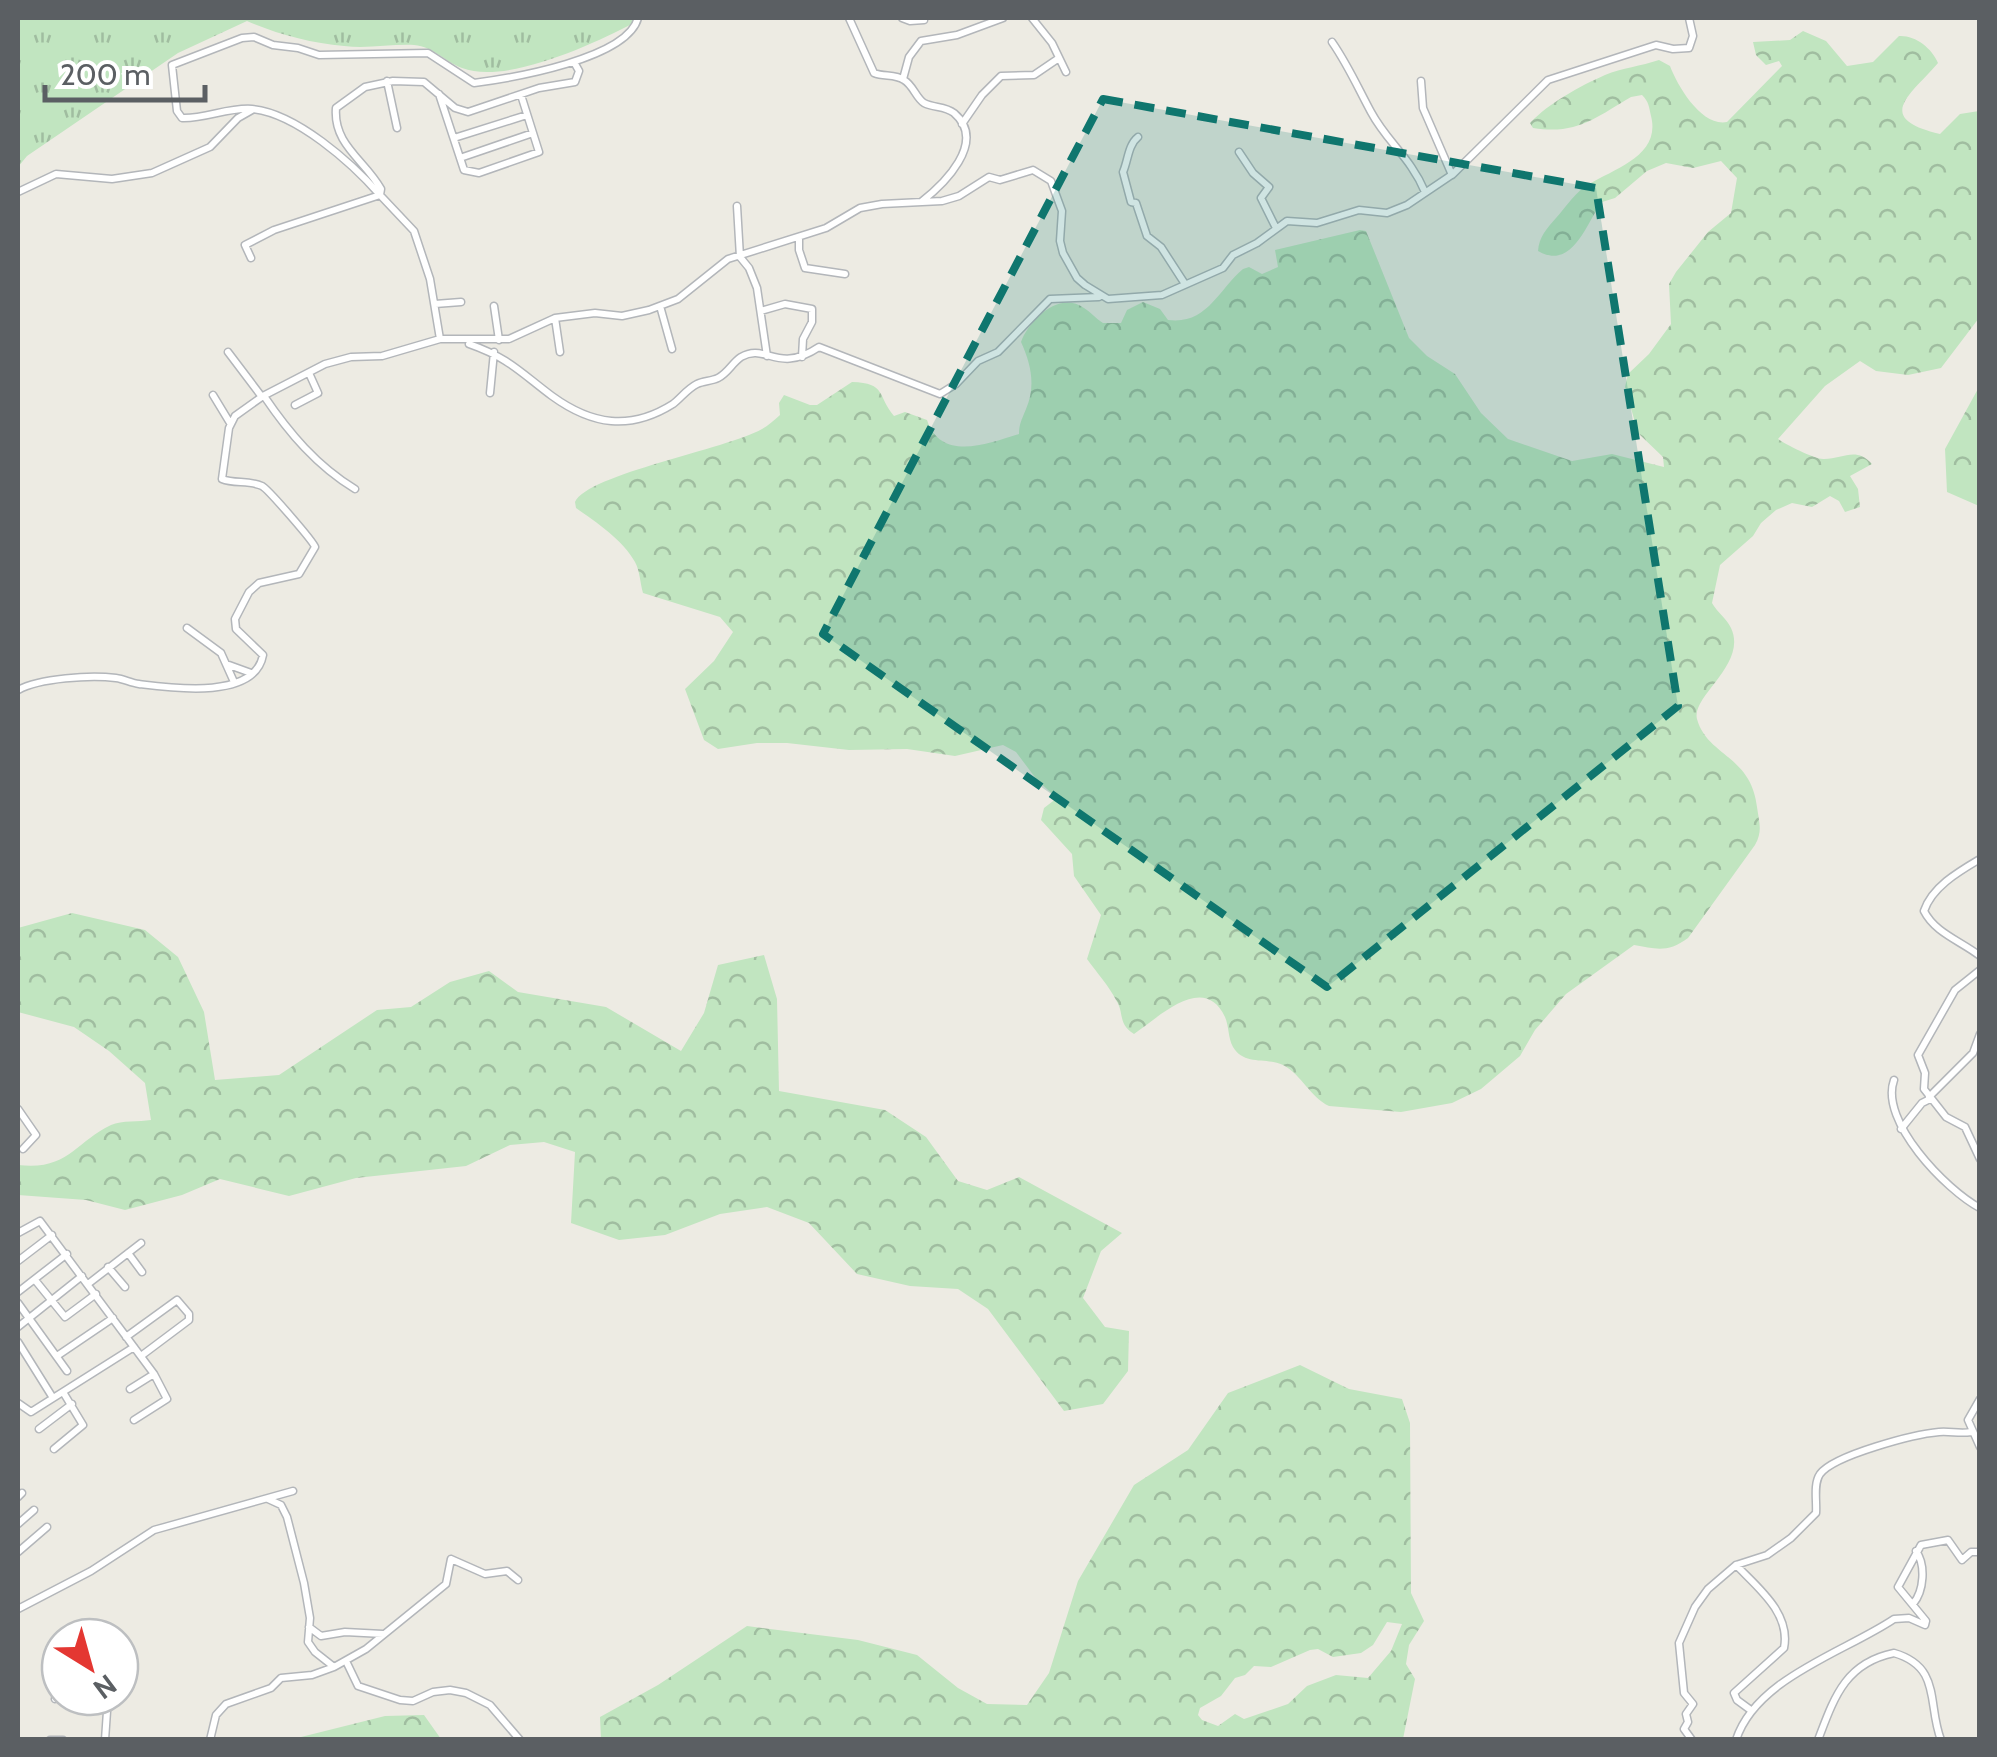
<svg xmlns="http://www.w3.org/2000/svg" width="1997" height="1757" font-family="Cabin,sans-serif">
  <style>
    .grass { fill: url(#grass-tufts) }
    .forest { fill: url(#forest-crowns); fill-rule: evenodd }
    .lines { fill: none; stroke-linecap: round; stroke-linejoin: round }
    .street-casing { stroke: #b3b6ba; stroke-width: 9 }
    .street { stroke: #fff; stroke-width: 6 }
    .marked { fill: #0f766e; fill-opacity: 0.2; stroke: #0f766e; stroke-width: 8; stroke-dasharray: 20 12; stroke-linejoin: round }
  </style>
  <defs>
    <pattern id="grass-tufts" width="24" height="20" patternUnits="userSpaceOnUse" patternTransform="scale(2.5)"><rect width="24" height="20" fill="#c1e5c0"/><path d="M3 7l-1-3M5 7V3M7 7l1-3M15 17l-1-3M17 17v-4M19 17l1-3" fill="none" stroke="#a0bda0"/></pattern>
    <pattern id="forest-crowns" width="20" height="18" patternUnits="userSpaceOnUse" patternTransform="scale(2.5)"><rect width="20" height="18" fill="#c1e5c0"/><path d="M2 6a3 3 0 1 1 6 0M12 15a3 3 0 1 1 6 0" fill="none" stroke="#a0bda0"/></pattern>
  </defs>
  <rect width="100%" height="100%" fill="#edebe3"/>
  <path class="grass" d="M18,18H633L632,24C593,44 506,85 462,68C445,62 434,47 414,45C391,44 367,49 344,46C311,43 277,34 247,21L178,53L27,156L18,167Z"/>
  <path class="forest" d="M1803,31L1826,41L1847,66L1873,62L1899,36C1915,35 1932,48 1938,63C1913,93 1871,118 1940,134L1960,114L1979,111V318L1941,368L1908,375L1876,371L1860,361L1825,386L1778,439C1785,444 1816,460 1824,459C1843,459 1856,446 1872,464L1850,476L1858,489L1860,507L1845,512L1839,501L1830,496L1812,507L1792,503L1776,510L1761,523L1753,536L1720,565L1712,603C1717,612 1727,619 1731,628C1748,664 1691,696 1697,719C1707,756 1751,755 1757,807C1759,822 1763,831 1755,845L1688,938C1668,953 1656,949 1634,945L1566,994L1535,1030L1520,1056L1481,1089L1452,1103L1401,1112L1329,1106C1310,1097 1302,1075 1283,1065C1267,1057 1244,1066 1233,1047C1228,1038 1229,1026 1225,1017C1204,972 1159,1017 1134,1034C1117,1023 1125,1014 1116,1000C1109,986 1097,973 1087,959L1101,915L1074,876L1072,854L1041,820L1044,808L1057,798L1037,780L1016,752L1003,745L955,756L907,749L849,750L787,743H757L718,749L704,740L685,689L714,661L733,632L720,617L643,593C640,583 640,571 635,562C623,540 596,522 576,508L575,502C588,474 727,449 762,429C768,426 774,420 780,415L779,403L784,395L810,405H817L852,382C887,383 877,396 894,416L905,412L927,420C941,462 987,444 1019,434C1019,424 1022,419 1026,409C1036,386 1031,364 1021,342C1029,320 1059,290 1084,308C1091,312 1096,319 1103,323H1121L1127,310L1143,302L1160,309L1168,320C1207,325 1218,290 1243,269L1249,267L1262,274L1278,267L1275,250L1360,230L1366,231L1409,338L1427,356L1455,374L1481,413L1508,439L1572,461L1612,454L1664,467L1663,457L1638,433L1625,387L1628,374L1649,354L1671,324L1669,284L1676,272L1708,232L1731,213L1737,178L1721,161L1693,168L1666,163L1647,171L1615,198L1602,202C1586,223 1573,271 1538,251C1539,237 1547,228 1556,218C1566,207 1576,191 1589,184C1616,168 1661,155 1651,116C1649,107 1649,102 1642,95L1631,97C1595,118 1577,135 1533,128L1530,123C1549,103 1580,86 1605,75C1622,68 1641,66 1659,60L1670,66C1678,87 1702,127 1727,122L1782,66L1779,61L1766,65L1756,55L1753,42L1790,40Z
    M1979,387L1980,506H1979L1947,492L1945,449Z
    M72,913L145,930L178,957L204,1012L215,1080L279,1075L377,1010L411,1007L450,982L489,971L518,992L606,1007L681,1051L704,1013L718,965L764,955L777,999L779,1091L885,1110L926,1137L958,1181L987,1190L1019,1177L1122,1233L1101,1251L1083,1298L1105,1327L1129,1331L1128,1371L1103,1404L1064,1411L988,1309L958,1289L910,1286L857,1274L809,1223L767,1207L720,1214L665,1235L619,1240L571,1223L575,1152L544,1142L510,1145L466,1166L356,1178L289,1196L220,1179L182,1195L125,1210L86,1200L18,1195V1165C68,1171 75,1142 111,1125C122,1120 139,1122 151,1120L145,1083L109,1051L74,1027L18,1012V928Z
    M1300,1365L1349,1389L1402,1399L1410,1423L1411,1593L1424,1621L1409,1645L1406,1664L1415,1679L1403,1739H601L600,1717L658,1685L747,1626L858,1640L917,1655L958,1688L987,1704L1027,1705L1049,1673L1078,1581L1134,1485L1188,1450L1228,1393ZM1387,1622L1402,1624L1391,1651L1368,1678L1336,1675L1307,1686L1288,1704L1244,1719L1235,1714L1218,1726L1202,1720L1198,1715L1200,1708L1221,1696L1235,1678L1245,1675L1254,1666L1271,1667L1310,1650L1318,1649L1333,1657L1361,1653L1373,1645Z
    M424,1715L441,1739H293L385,1716Z"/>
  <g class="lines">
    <g class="street-casing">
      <path id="street" d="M849,18L874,73C884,77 895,74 904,80C913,85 916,98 924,103C934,108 945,106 954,113C988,142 943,185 921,202
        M902,18L910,21L924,20
        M1032,18L1052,43L1066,72
        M1332,42C1348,65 1358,88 1371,112C1387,142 1411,158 1425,192
        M903,79L909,57L921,41L957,35L1003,18
        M387,81L397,128
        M1421,81L1423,108L1452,175
        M439,94L464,170L479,173L539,152L521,95
        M962,124L982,95L1001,76L1034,75L1059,58
        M1138,137C1128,145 1128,161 1123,172L1131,202L1136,203L1147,236L1161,247L1185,284
        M454,138L527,115
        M1239,152L1253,173L1269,187L1261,198L1276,228
        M460,158L533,133
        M18,192L56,174L112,179L152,173L210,147L238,118L252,110
        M380,195C352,163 296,113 252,109C229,107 205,119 182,118L177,111L172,65L242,38L254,37L273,45L298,48L319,55L428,53L474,83C512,78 627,59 638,18
        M380,195L381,189C365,160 333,145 336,108L365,87L393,81L424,82L455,108L468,112L539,88L575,82L579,71L574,62
        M737,206L740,257L749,268L757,288L767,356
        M799,238V250L805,268L845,274
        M251,258L245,245L274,230L380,195L414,231L430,279L440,339
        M435,304L461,302
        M494,306L499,340
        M660,306L672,349
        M761,311L785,304L812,309V322L803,339L802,357
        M555,318L560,352
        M469,344C509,358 520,372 552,396C592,425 630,431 673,404C681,398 687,389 697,384C703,381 712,381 718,378C728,373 732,363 741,357C766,342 777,375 819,347L940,394L956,384L978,361L998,352L1050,299L1099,297
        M228,352L262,397
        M490,393L494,352
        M213,395L230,423
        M264,396C289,433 317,466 355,489
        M295,405L318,393L309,373
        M187,628L221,653L234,682
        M229,665L251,673
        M18,690C40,678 90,675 116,678C124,679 131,683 139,684C171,688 255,700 263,655L236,629L235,619L249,592L259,583L299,574L315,547C313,541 268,489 262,486C249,480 234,484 222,479L229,428L235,416L263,396L325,364L351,357L382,356L440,339H509L555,318L595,313L622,316L649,310L678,299L728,259L826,228L860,208L882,204L942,201L959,196L989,177L1000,180L1033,170L1051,181L1062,211L1060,241L1063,253L1077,278L1085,285L1108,299L1162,295L1223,268L1233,255L1257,243L1287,221L1317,223L1359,210L1387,213L1407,205L1453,174L1548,80L1656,45L1673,49L1689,48L1693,36L1689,18
        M1980,859C1958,872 1932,887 1924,911C1935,933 1961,941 1980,956
        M1980,970L1955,990L1918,1055L1925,1073L1924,1089L1946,1117L1965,1127L1980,1159
        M1894,1080C1879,1121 1946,1190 1980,1208
        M1929,1097L1973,1053L1980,1034
        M18,1109L36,1135L23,1149
        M1901,1129L1922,1103L1930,1099
        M18,1233L40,1221L154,1374L167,1399L134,1420
        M128,1253L142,1272
        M18,1261L52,1235
        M108,1267L125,1287
        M35,1280L65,1317L96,1294
        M88,1284L141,1243
        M18,1292L67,1254
        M18,1303L67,1371
        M18,1327L82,1276
        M126,1337L177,1300L189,1314V1320L141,1356
        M18,1342L53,1398
        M57,1356L113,1318
        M130,1389L154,1374
        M1980,1399L1968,1420L1980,1447
        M18,1403L31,1412L134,1347
        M39,1429L72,1404
        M54,1449L83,1425L63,1392
        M18,1497L22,1493
        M268,1499L281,1505L287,1517L304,1583L310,1618L308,1642L315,1652L334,1667L366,1649L446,1584L451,1559L485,1574L507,1571L518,1580
        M18,1524L34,1510
        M18,1552L47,1527
        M1736,1565C1757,1587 1791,1613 1784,1648L1734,1693L1737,1700L1752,1711
        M1913,1604C1924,1591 1926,1565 1916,1551
        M18,1609L91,1571L154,1530L293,1491
        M309,1627L321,1636L345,1632L383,1634
        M346,1661L358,1686L400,1700L413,1701L433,1692L450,1690L466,1693L490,1705L520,1740
        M55,1699L63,1697
        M50,1740H63
        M105,1740L108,1697
        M210,1740L216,1715L226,1704L271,1688L281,1678L312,1675L334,1667
        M1692,1740L1684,1729L1688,1722L1686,1714L1693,1704L1684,1693L1679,1643L1695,1607L1708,1589L1736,1565L1767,1555L1791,1538L1816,1513C1817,1502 1813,1484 1820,1474C1834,1455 1915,1434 1939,1432C1950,1431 1960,1434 1971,1432
        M1736,1740C1756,1678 1845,1652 1894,1619L1909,1618L1925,1625L1926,1621L1898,1587L1921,1545L1948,1540L1962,1560L1971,1552H1980
        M1818,1740C1834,1698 1845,1663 1894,1653C1942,1667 1927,1704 1941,1740"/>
    </g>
    <use href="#street" class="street"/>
  </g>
  <path class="marked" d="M1103,99L1596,188L1678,706L1327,987L823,634Z"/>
  <rect width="1997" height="1757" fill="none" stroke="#5b5f63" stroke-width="40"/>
  <g transform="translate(90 1667) rotate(143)"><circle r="48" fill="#ffffff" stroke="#bdbfc1" stroke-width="2.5"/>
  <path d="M0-8L18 38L0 25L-18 38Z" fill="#e43732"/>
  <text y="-15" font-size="28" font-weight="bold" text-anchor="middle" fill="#5b5f63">N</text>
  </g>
  <path d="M45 85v15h160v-15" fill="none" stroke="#5b5f63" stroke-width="5"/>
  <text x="60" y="85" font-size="30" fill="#5b5f63" stroke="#ffffff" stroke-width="8" paint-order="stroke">200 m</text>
</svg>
